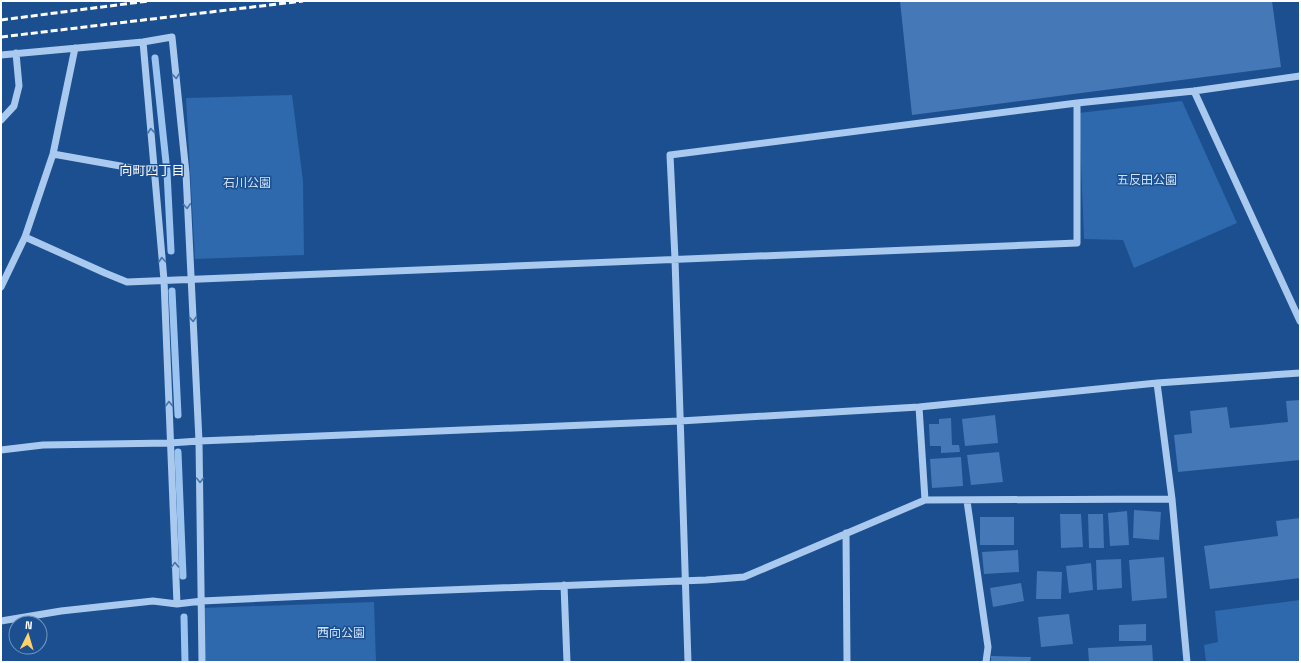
<svg xmlns="http://www.w3.org/2000/svg" width="1301" height="663" font-family="'Space Grotesk','Noto Sans JP',sans-serif">
  <style>
    .green { fill: #2e69ad }
    .lines { fill: none; stroke-linecap: round; stroke-linejoin: round }
    .stream { stroke: #9cc4f0; stroke-width: 7 }
    .building { fill: #4478b7 }
    .minor { stroke: #a9c9ee; stroke-width: 7 }
    .rail { stroke: #fff; stroke-width: 3; stroke-dasharray: 7 3; stroke-linecap: butt }
    .oneway { stroke: #4674ac }
    .labels { text-anchor: middle; dominant-baseline: central; stroke-width: 3; stroke-linejoin: round; paint-order: stroke }
    .park-label { font-size: 12px; fill: #cfe3fa; stroke: #1b4f8f }
    .neighbourhood-label { font-size: 13px; fill: #fff; stroke: #1b4f8f }
  </style>
  <rect width="100%" height="100%" fill="#1b4f8f"/>
  <path class="green" d="M292,95L303,181L304,255L195,259L186,98Z
    M1182,101L1237,223L1134,268L1123,240L1084,239L1079,113Z
    M1300,600V662H1206L1204,645L1218,642L1215,611Z
    M374,602L376,662H203L202,608Z"/>
  <g class="lines">
    <path class="stream" d="M155,58L167,172L171,251
      M172,291L178,415
      M178,452L183,576
      M184,617L185,662"/>
  </g>
  <path class="building" d="M900,1H1272L1281,67L912,115Z
    M1300,400V460L1178,472L1174,435L1192,433L1190,411L1227,407L1230,428L1288,422L1286,401Z
    M995,415L998,443L965,446L962,419Z
    M951,418L952,445H959L960,452L941,453V446H930L929,424H939V419Z
    M999,452L1003,482L971,485L967,455Z
    M961,457L963,486L932,488L930,459Z
    M1134,510L1161,512L1159,540L1133,538Z
    M1127,511L1129,545L1110,546L1108,513Z
    M1060,514H1081L1083,547L1061,548Z
    M1088,514H1103L1104,548H1089Z
    M980,517H1014V545H980Z
    M1300,518V578L1210,589L1204,546L1278,536L1276,521Z
    M1018,550L1019,572L984,574L982,552Z
    M1164,557L1167,598L1132,601L1129,560Z
    M1121,559L1122,588L1097,590L1096,560Z
    M1091,563L1093,590L1069,593L1066,566Z
    M1037,571L1062,572L1061,599H1036Z
    M1021,583L1024,601L993,607L990,588Z
    M1069,614L1073,644L1041,647L1038,617Z
    M1146,624V641H1119V625Z
    M1152,645L1153,662H1089L1088,648Z
    M991,656L1031,657L1030,662H991Z"/>
  <g class="lines">
    <path class="minor" d="M143,42L164,280L177,604
      M1,55L143,42L172,37L186,173L199,441L202,662
      M1194,91L1300,321
      M1,120L14,106L19,86L16,53
      M53,154L154,172
      M25,237L105,273L127,282L1077,243V103
      M1,287L25,237L53,154L75,48
      M1157,383L1172,499L1187,662
      M919,407L925,500
      M1,450L43,445L170,443L199,441L680,421L919,407L1157,383L1300,373
      M967,501L988,647L986,662
      M846,533L847,662
      M564,585L567,662
      M1,621L61,611L153,601L177,604L202,601L396,592L706,580L744,577L925,500L1172,499
      M688,662L675,259L670,155L1077,103L1194,91L1300,76"/>
    <path class="rail" d="M1,20L148,1
      M1,37L303,1"/>
  </g>
  <defs><path id="oneway-chevron" d="M-2-3.5L2.5 0L-2 3.5" fill="none" stroke-width="1.6" stroke-linecap="round" stroke-linejoin="round"/></defs>
  <g class="oneway">
    <use href="#oneway-chevron" transform="translate(176 76) rotate(84)"/>
    <use href="#oneway-chevron" transform="translate(151 131) rotate(-95)"/>
    <use href="#oneway-chevron" transform="translate(187 206) rotate(87)"/>
    <use href="#oneway-chevron" transform="translate(162 260) rotate(-95)"/>
    <use href="#oneway-chevron" transform="translate(193 319) rotate(87)"/>
    <use href="#oneway-chevron" transform="translate(169 404) rotate(-92)"/>
    <use href="#oneway-chevron" transform="translate(200 480) rotate(89)"/>
    <use href="#oneway-chevron" transform="translate(175 565) rotate(-92)"/>
  </g>
  <g class="labels">
    <g class="park-label">
      <text x="1147" y="180">五反田公園</text>
      <text x="247" y="183">石川公園</text>
      <text x="341" y="633">西向公園</text>
    </g>
    <g class="neighbourhood-label">
      <text x="152" y="170">向町四丁目</text>
    </g>
  </g>
  <rect width="1301" height="663" fill="none" stroke="#ffffff" stroke-width="4"/>
  <g transform="translate(28 635) rotate(5)"><circle r="19" fill="#1b4f8f" stroke="#7695bc"/>
  <path d="M0-3L7 15L0 10L-7 15Z" fill="#ffd166"/>
  <text y="-6" font-size="11" font-weight="bold" text-anchor="middle" fill="#ffffff">N</text>
  </g>
</svg>
